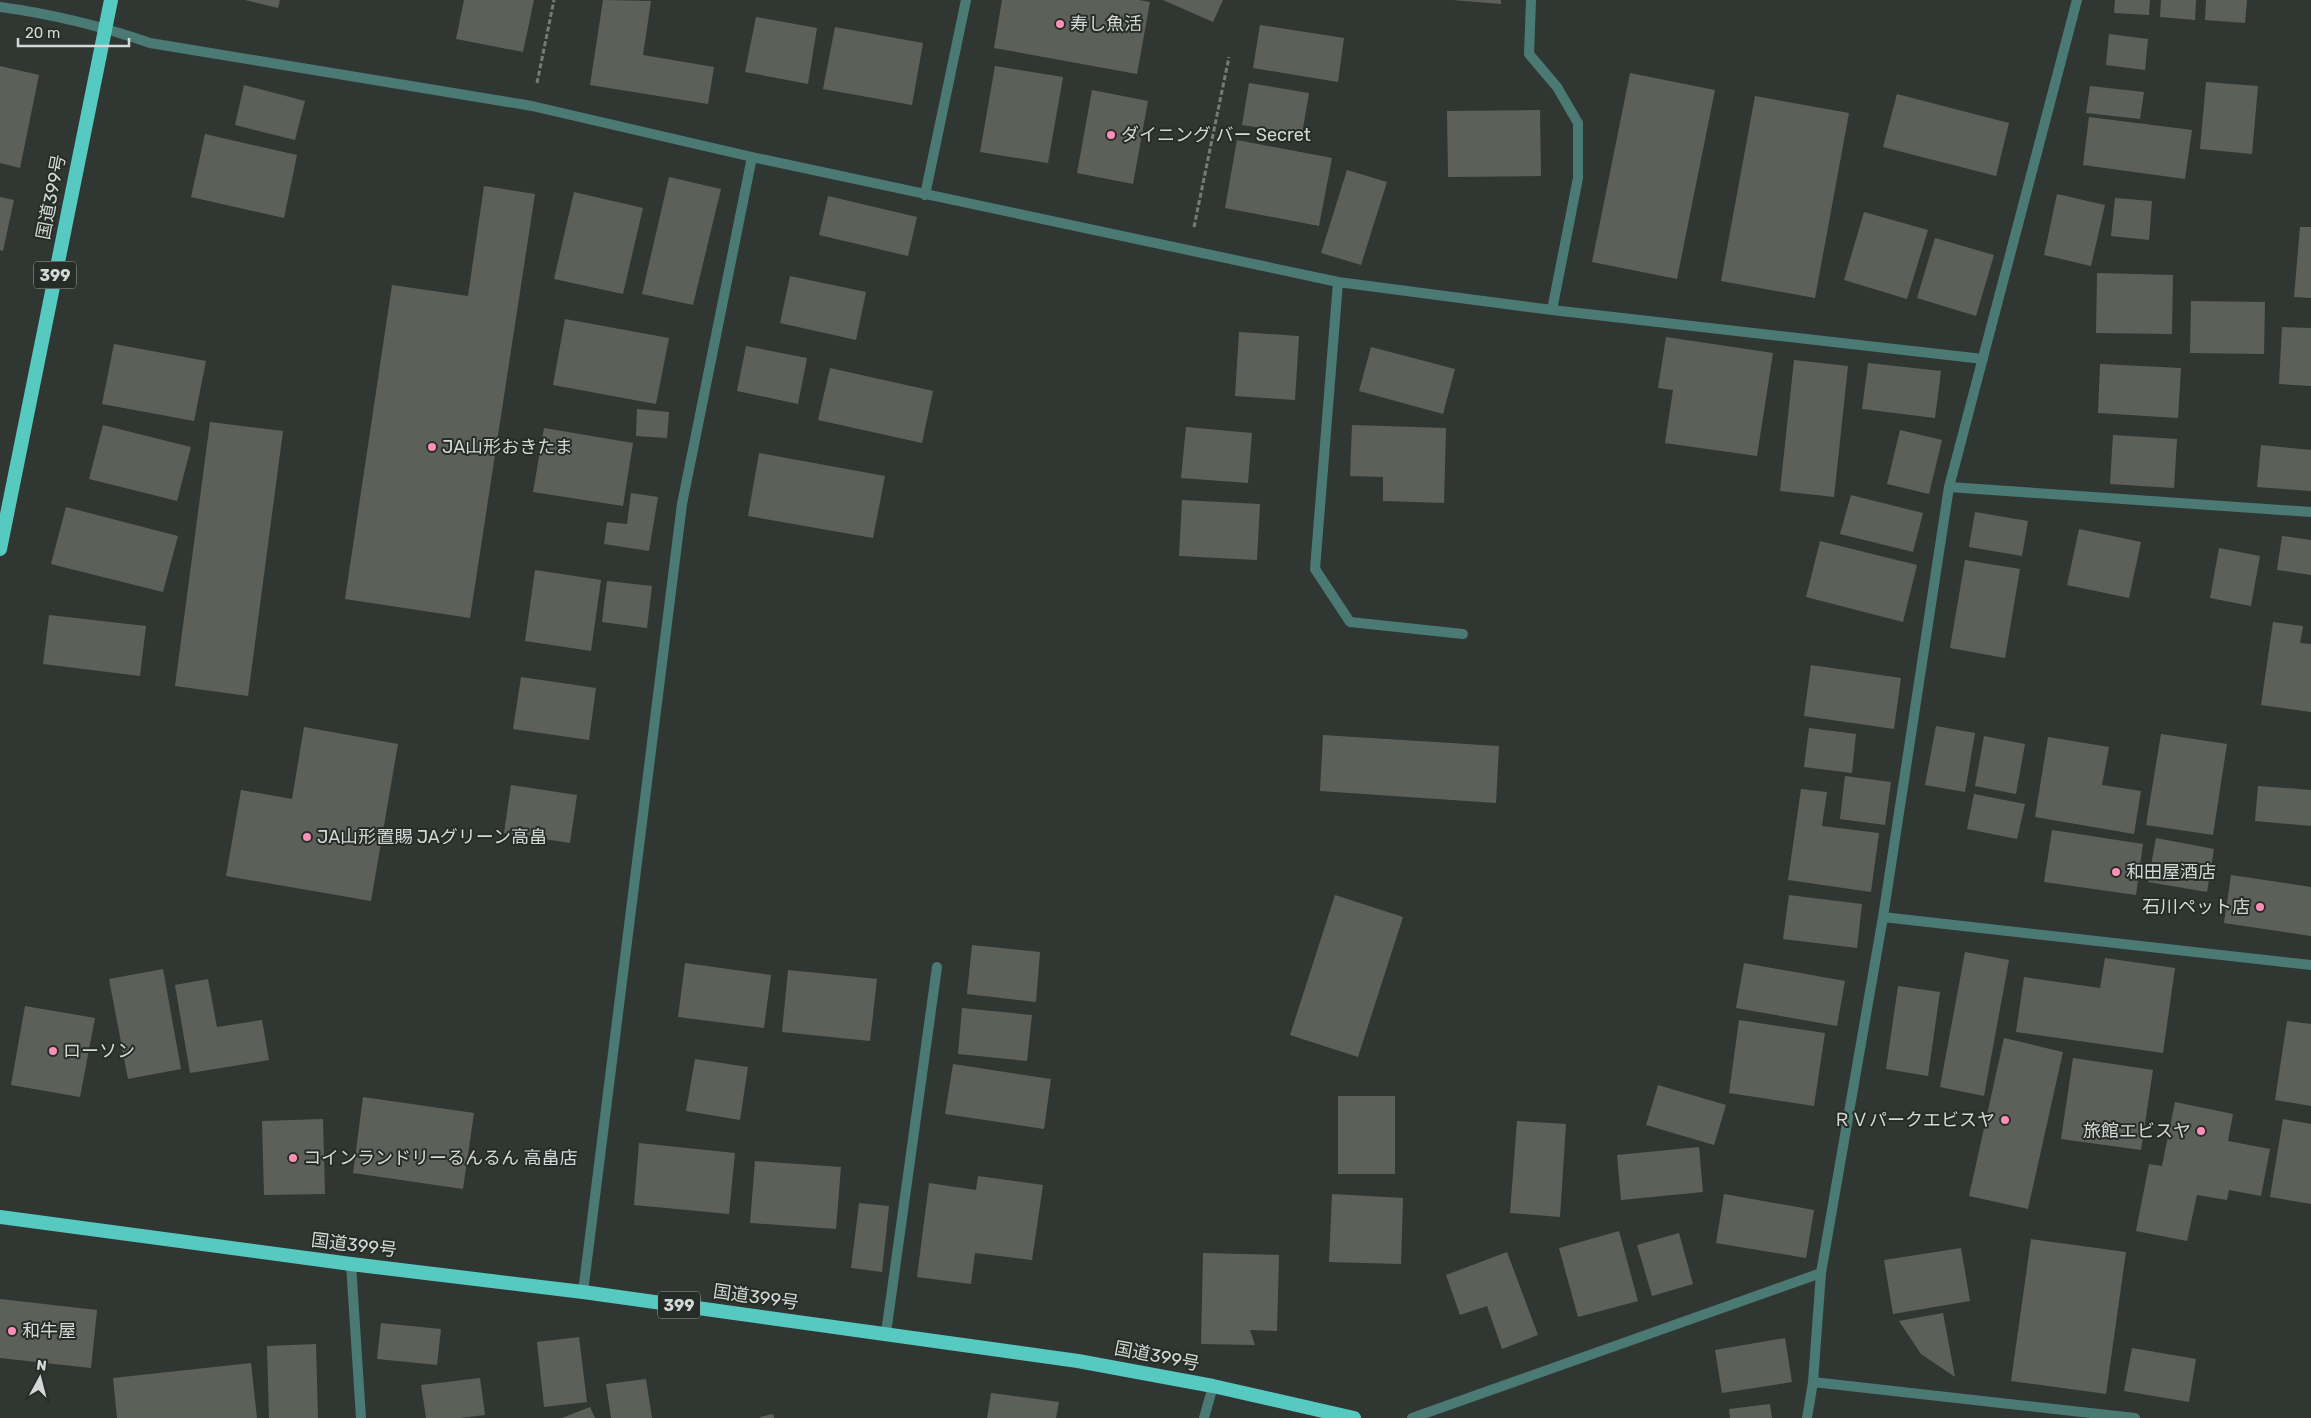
<svg xmlns="http://www.w3.org/2000/svg" width="2311" height="1418" font-family="Rubik,'Noto Sans JP',sans-serif">
  <style>
    .building { fill: #5d6059 }
    .lines { fill: none; stroke-linecap: round; stroke-linejoin: round }
    .path { stroke: #757b77; stroke-width: 3; stroke-dasharray: 5 2.5; stroke-linecap: butt }
    .service { stroke: #4b7974; stroke-width: 10 }
    .minor { stroke: #4b7974; stroke-width: 10 }
    .tertiary { stroke: #4b7974; stroke-width: 10 }
    .trunk { stroke: #56c9c0; stroke-width: 14 }
    .poi-dot { fill: #ff8eb9; stroke: #262d28; stroke-width: 2 }
    .labels { text-anchor: middle; dominant-baseline: central; stroke-width: 4; stroke-linejoin: round; paint-order: stroke }
    .shield { fill: #262d28; stroke: #a0a5a2; stroke-width: 1 }
    .shield-label { font-size: 16px; font-weight: bold; fill: #d4d8d6 }
    .poi-label { font-size: 18px; fill: #d4d8d6; stroke: #262d28; text-anchor: start }
    .street-label { font-size: 18px; fill: #d4d8d6; stroke: #262d28 }
  </style>
  <rect width="100%" height="100%" fill="#303732"/>
  <path class="building" d="M245,0H280L278,8Z
    M464,0H534L523,52L456,39Z
    M603,0L651,1L643,55L714,67L708,104L590,85Z
    M1002,0H1139L1150,2L1137,74L994,48Z
    M1163,0H1223L1213,22Z
    M1453,0H1501V4Z
    M2115,0H2150L2149,15L2114,13Z
    M2161,0H2196L2195,20L2160,17Z
    M2206,0H2247L2245,23L2205,20Z
    M756,17L817,28L808,84L745,72Z
    M1260,25L1344,38L1338,82L1253,68Z
    M835,27L923,43L912,105L823,89Z
    M2109,34L2148,39L2145,70L2106,65Z
    M0,66L39,75L20,168L0,163Z
    M995,66L1063,77L1048,163L980,152Z
    M1630,73L1715,90L1677,279L1592,262Z
    M2206,82L2258,86L2252,154L2200,149Z
    M1249,83L1309,93L1302,134L1242,125Z
    M244,85L305,101L295,140L235,125Z
    M2090,86L2144,92L2140,119L2086,113Z
    M1092,90L1148,101L1133,184L1077,173Z
    M1897,94L2009,123L1996,176L1883,147Z
    M1755,96L1849,113L1815,298L1721,281Z
    M1540,110L1541,176L1448,177L1447,111Z
    M2089,117L2192,130L2185,179L2083,165Z
    M205,134L297,155L284,218L191,197Z
    M1237,140L1332,158L1319,226L1225,208Z
    M1347,170L1387,182L1361,265L1321,253Z
    M669,177L721,189L693,305L642,294Z
    M484,186L535,194L470,618L345,599L392,285L468,296Z
    M574,192L643,208L623,294L554,279Z
    M2057,194L2105,205L2091,266L2044,255Z
    M828,196L917,217L908,256L819,235Z
    M0,197L14,200L3,251L0,250Z
    M2115,198L2152,201L2149,240L2111,236Z
    M1864,212L1928,230L1907,299L1844,280Z
    M2300,227H2311V298L2294,297Z
    M1935,238L1994,255L1976,316L1917,298Z
    M2097,273L2173,275L2172,334L2096,333Z
    M790,276L866,292L856,340L780,323Z
    M2191,301L2265,302L2264,354L2190,353Z
    M565,319L669,338L656,404L553,385Z
    M2282,327L2311,328V386L2279,384Z
    M1239,332L1299,336L1295,400L1235,396Z
    M1666,337L1773,353L1757,456L1665,443L1673,390L1658,388Z
    M114,344L206,361L194,421L102,404Z
    M746,346L807,358L798,404L737,391Z
    M1371,347L1455,369L1443,414L1359,391Z
    M1794,360L1848,366L1834,497L1780,491Z
    M1868,363L1941,371L1935,418L1862,409Z
    M2100,364L2181,368L2178,418L2098,413Z
    M830,368L933,391L922,443L818,420Z
    M637,409L669,412L667,438L636,436Z
    M210,422L283,431L248,696L175,686Z
    M103,425L191,447L177,501L89,479Z
    M1352,425L1446,428L1444,503L1383,501V477L1350,476Z
    M1186,427L1252,433L1248,483L1181,478Z
    M544,428L633,443L623,506L533,492Z
    M1900,430L1942,440L1929,494L1887,484Z
    M2113,435L2177,439L2174,488L2110,484Z
    M2261,445L2311,450V491L2257,487Z
    M759,453L885,476L873,538L748,516Z
    M631,493L658,497L649,551L604,544L607,522L627,524Z
    M1851,495L1923,513L1913,552L1840,534Z
    M1182,500L1260,504L1257,560L1179,556Z
    M66,507L178,536L163,592L51,564Z
    M1975,512L2028,521L2022,556L1969,547Z
    M2079,529L2141,542L2129,598L2067,585Z
    M2282,536L2311,540V575L2277,570Z
    M1820,541L1917,565L1903,622L1806,597Z
    M2219,548L2260,556L2251,606L2210,598Z
    M1965,560L2020,569L2005,658L1950,648Z
    M535,570L601,580L591,651L525,641Z
    M607,581L652,586L647,628L602,622Z
    M49,615L146,626L140,676L43,664Z
    M2273,622L2303,626L2300,643L2311,644V712L2261,705Z
    M1811,665L1901,678L1894,729L1804,716Z
    M521,677L596,688L589,740L513,729Z
    M1936,726L1975,733L1965,792L1925,785Z
    M304,727L398,744L371,901L226,876L241,790L292,799Z
    M1809,728L1856,734L1852,773L1804,767Z
    M2161,734L2227,744L2213,835L2146,825Z
    M1323,735L1499,746L1496,803L1320,791Z
    M1984,736L2025,744L2016,794L1975,786Z
    M2048,737L2109,747L2102,785L2141,791L2134,834L2035,817Z
    M1845,776L1891,782L1885,825L1840,819Z
    M511,785L577,795L570,843L504,833Z
    M2258,786L2311,790V826L2255,821Z
    M1801,789L1827,792L1822,826L1879,833L1871,892L1788,880Z
    M1974,794L2025,804L2017,839L1967,829Z
    M2052,830L2143,844L2136,895L2044,882Z
    M2156,838L2214,849L2207,892L2148,882Z
    M2231,875L2311,887V936L2224,923Z
    M1335,895L1403,917L1358,1057L1290,1035Z
    M1789,895L1862,904L1857,948L1783,939Z
    M972,945L1040,952L1036,1002L967,994Z
    M1965,952L2009,960L1984,1096L1940,1087Z
    M2105,958L2175,968L2163,1053L2016,1032L2024,977L2100,988Z
    M685,963L771,975L764,1028L678,1017Z
    M1744,963L1845,981L1837,1026L1736,1008Z
    M163,969L181,1069L128,1079L109,979Z
    M788,970L877,979L870,1041L782,1032Z
    M208,979L217,1027L262,1020L269,1060L190,1073L175,985Z
    M1898,986L1940,992L1928,1076L1886,1069Z
    M25,1006L95,1018L80,1097L11,1085Z
    M962,1008L1032,1015L1027,1061L958,1054Z
    M1739,1020L1825,1033L1814,1106L1729,1093Z
    M2287,1021L2311,1024V1106L2275,1100Z
    M2004,1038L2063,1052L2028,1209L1969,1196Z
    M2073,1058L2153,1070L2141,1150L2061,1139Z
    M695,1059L748,1067L740,1120L686,1111Z
    M953,1064L1051,1079L1044,1129L945,1114Z
    M1658,1085L1726,1105L1714,1145L1646,1125Z
    M1338,1096H1395V1174H1338Z
    M363,1097L474,1113L463,1189L353,1173Z
    M2175,1102L2233,1114L2228,1141L2270,1149L2261,1196L2229,1190L2227,1200L2197,1195L2187,1241L2136,1231L2149,1164L2162,1166Z
    M323,1119L325,1194L264,1195L262,1121Z
    M2283,1119L2311,1124V1204L2270,1197Z
    M1517,1121L1566,1124L1560,1217L1510,1213Z
    M639,1143L735,1153L729,1214L634,1205Z
    M1699,1147L1703,1192L1621,1200L1617,1155Z
    M755,1161L841,1167L836,1229L750,1223Z
    M978,1176L1043,1185L1032,1260L975,1253L971,1284L917,1277L929,1183L976,1190Z
    M1332,1194L1403,1198L1401,1264L1329,1262Z
    M1724,1194L1814,1210L1806,1258L1716,1243Z
    M859,1203L889,1206L882,1272L851,1268Z
    M1619,1231L1638,1301L1578,1317L1559,1248Z
    M1679,1233L1693,1284L1652,1296L1637,1245Z
    M2031,1239L2126,1252L2106,1394L2011,1381Z
    M1961,1248L1970,1301L1893,1314L1884,1260Z
    M1507,1252L1538,1335L1502,1349L1487,1306L1460,1315L1446,1275Z
    M1203,1253L1279,1255L1277,1331L1250,1330L1255,1345L1201,1344Z
    M0,1299L97,1310L91,1368L0,1358Z
    M1943,1313L1955,1377L1921,1354L1899,1321Z
    M381,1323L441,1329L437,1365L377,1359Z
    M579,1337L587,1402L544,1407L537,1342Z
    M1785,1338L1792,1382L1722,1393L1715,1350Z
    M316,1344L318,1418H269L267,1346Z
    M2132,1348L2196,1359L2189,1402L2124,1391Z
    M251,1363L257,1418H117L113,1378Z
    M480,1378L485,1415L459,1418H426L421,1385Z
    M646,1379L652,1418H611L606,1384Z
    M991,1393L1059,1402L1056,1418H987Z
    M1770,1404L1772,1418H1730L1729,1409Z
    M590,1407L595,1418H562Z
    M773,1414L774,1418H760V1417Z"/>
  <g class="lines">
    <path class="path" d="M537,83L554,0
      M1194,227L1229,57"/>
    <path class="service" d="M1949,487L2311,512
      M351,1264L361,1418
      M886,1333L937,967
      M1412,1418L1821,1273L1813,1382L1807,1418"/>
    <path class="minor" d="M1531,0L1529,54L1557,87L1578,123V178L1552,310
      M0,7C52,14 101,26 150,43L532,106L752,157L1338,282L1552,310L1983,359
      M925,195L966,0
      M1338,282L1315,569L1350,622L1463,634
      M583,1292L682,504L752,157
      M1813,1382L2135,1418"/>
    <path class="tertiary" d="M1883,917L2311,965
      M1821,1273L1883,917L1949,487L2077,0
      M1204,1418L1213,1386"/>
    <path class="trunk" d="M0,549L111,0
      M0,1217L351,1264L583,1292L1078,1361L1213,1386L1354,1418"/>
  </g>
  <g class="poi-dot">
    <circle cx="1060" cy="24" r="5"/>
    <circle cx="1111" cy="135" r="5"/>
    <circle cx="432" cy="447" r="5"/>
    <circle cx="307" cy="837" r="5"/>
    <circle cx="2116" cy="872" r="5"/>
    <circle cx="2260" cy="907" r="5"/>
    <circle cx="53" cy="1051" r="5"/>
    <circle cx="2005" cy="1120" r="5"/>
    <circle cx="2201" cy="1131" r="5"/>
    <circle cx="293" cy="1158" r="5"/>
    <circle cx="12" cy="1331" r="5"/>
  </g>
  <g class="labels">
    <g class="shield">
      <rect x="34" y="261.5" width="42" height="27" rx="4"/>
      <rect x="658" y="1291.5" width="42" height="27" rx="4"/>
    </g>
    <g class="shield-label">
      <text x="55" y="275">399</text>
      <text x="679" y="1305">399</text>
    </g>
    <g class="poi-label">
      <text x="1070" y="24">寿し魚活</text>
      <text x="1121" y="135">ダイニング バー Secret</text>
      <text x="442" y="447">JA山形おきたま</text>
      <text x="317" y="837">JA山形置賜 JAグリーン高畠</text>
      <text x="2126" y="872">和田屋酒店</text>
      <text x="2250" y="907" text-anchor="end">石川ペット店</text>
      <text x="63" y="1051">ローソン</text>
      <text x="1995" y="1120" text-anchor="end">ＲＶパークエビスヤ</text>
      <text x="2191" y="1131" text-anchor="end">旅館エビスヤ</text>
      <text x="303" y="1158">コインランドリーるんるん 高畠店</text>
      <text x="22" y="1331">和牛屋</text>
    </g>
    <g class="street-label">
      <text transform="translate(51 197) rotate(-79)">国道399号</text>
      <text transform="translate(354 1245) rotate(7)">国道399号</text>
      <text transform="translate(756 1297) rotate(8)">国道399号</text>
      <text transform="translate(1157 1356) rotate(11)">国道399号</text>
    </g>
  </g>
  <g transform="translate(40 1378) rotate(7)" stroke="#262d28" stroke-width="4" paint-order="stroke">
  <path d="M0-4L9 19L0 12L-9 19Z" fill="#d4d8d6"/>
  <text y="-8" font-size="14" font-weight="bold" text-anchor="middle" fill="#d4d8d6">N</text>
  </g>
  <path d="M18 38v8h111v-8" fill="none" stroke="#d4d8d6" stroke-width="2.5"/>
  <text x="25" y="38" font-size="15" fill="#d4d8d6" stroke="#262d28" stroke-width="4" paint-order="stroke">20 m</text>
</svg>
